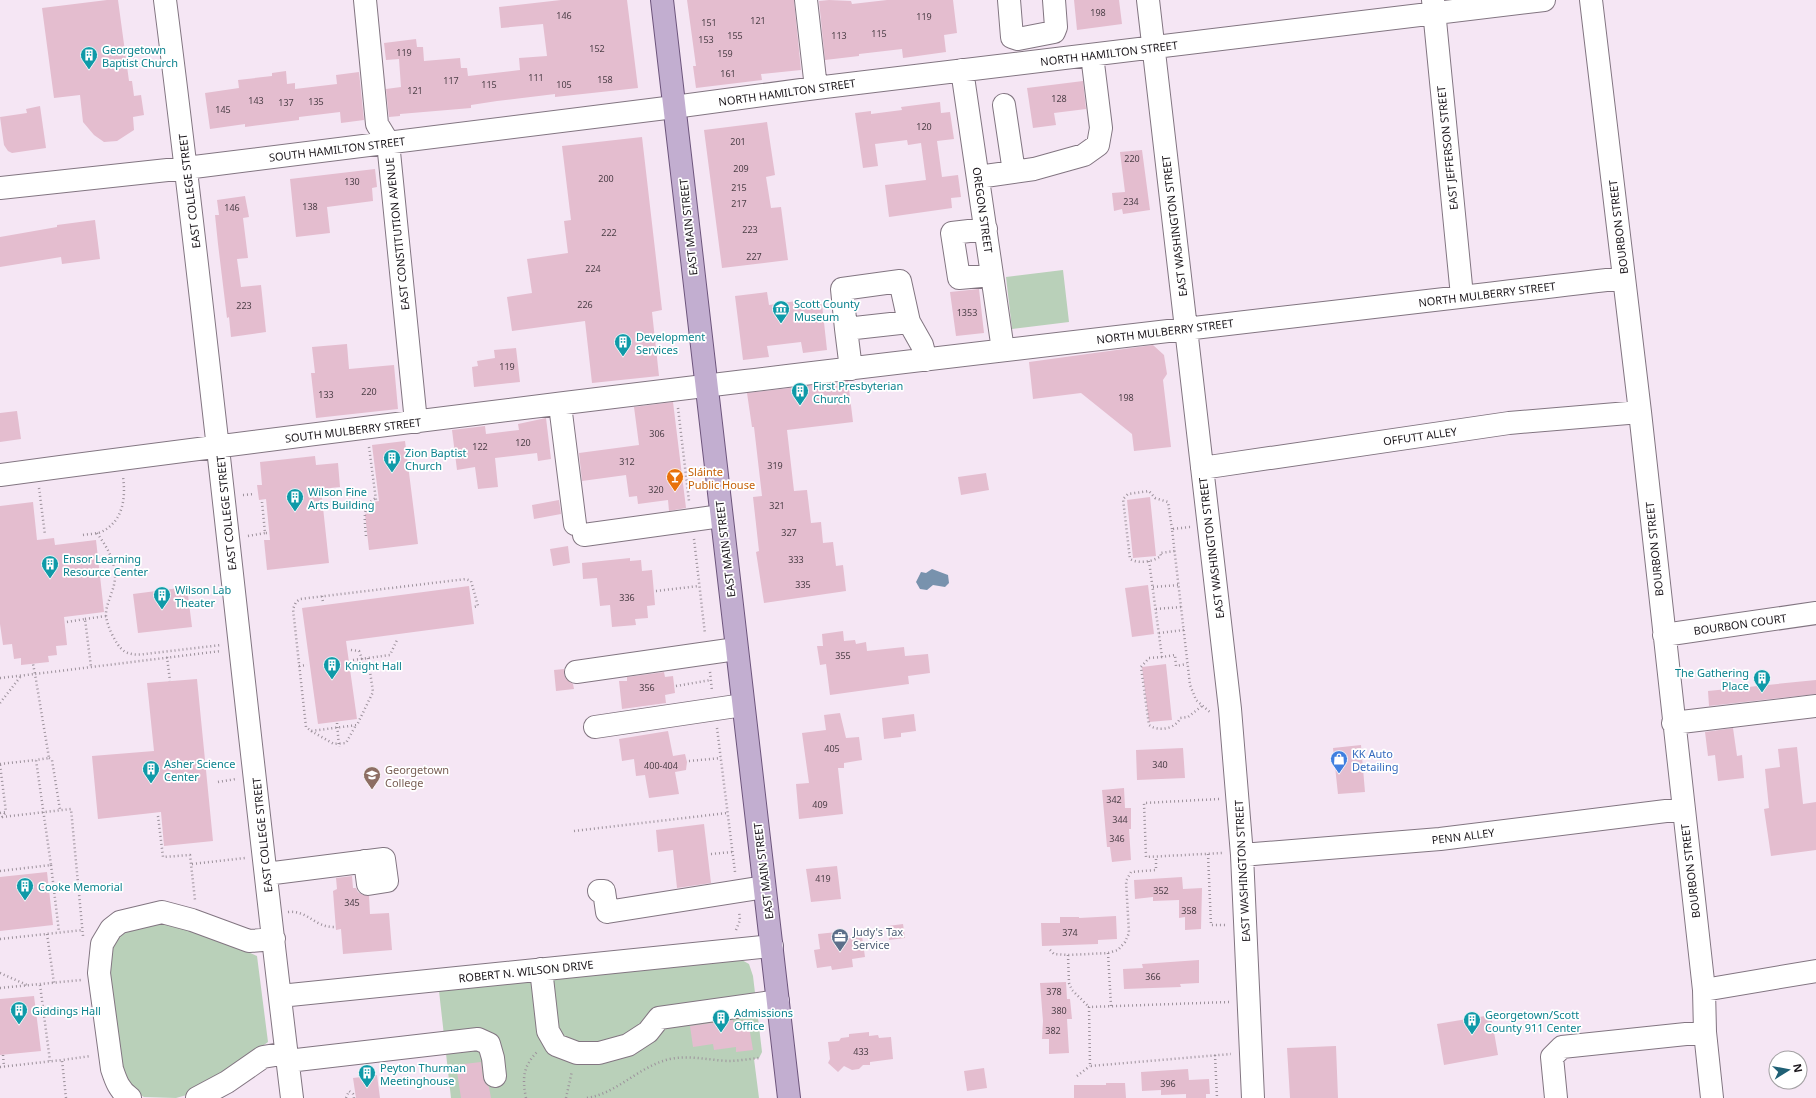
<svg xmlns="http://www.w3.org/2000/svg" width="1816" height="1098" font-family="'Noto Sans',sans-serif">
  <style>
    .green { fill: #b9d0b9 }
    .water { fill: #7892ad }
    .building { fill: #e4bdcf }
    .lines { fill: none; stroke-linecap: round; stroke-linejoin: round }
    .minor-casing { stroke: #827581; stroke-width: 24 }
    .major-casing { stroke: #6d557c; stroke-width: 24 }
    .path { stroke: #9c919b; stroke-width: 2.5; stroke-dasharray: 1 3; stroke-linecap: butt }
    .minor { stroke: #fff; stroke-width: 22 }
    .major { stroke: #c2aed0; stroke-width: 22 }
    .labels { text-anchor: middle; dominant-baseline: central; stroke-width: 3.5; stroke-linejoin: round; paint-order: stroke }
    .number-label { font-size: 9px; fill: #4c3f47 }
    .culture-label { font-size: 11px; fill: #0d838f; stroke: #fff; text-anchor: start }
    .street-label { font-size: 11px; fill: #1a151a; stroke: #fff }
    .food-label { font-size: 11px; fill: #c56008; stroke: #fff; text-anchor: start }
    .shop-label { font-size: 11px; fill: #366cbe; stroke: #fff; text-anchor: start }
    .education-label { font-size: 11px; fill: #785e54; stroke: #fff; text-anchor: start }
    .service-label { font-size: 11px; fill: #4e5e75; stroke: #fff; text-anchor: start }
  </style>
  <rect width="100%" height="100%" fill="#f5e6f4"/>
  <path class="green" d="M1063,270L1069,322L1012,329L1006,277Z
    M158,921L183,924L257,956L268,1042L218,1079L194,1093L176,1098L144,1097L132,1090L122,1077L108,965C116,927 123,930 158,921Z
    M740,959L749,964L753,976L762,1052L759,1058L754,1059L759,1098H451L439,991Z"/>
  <path class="water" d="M932,569L948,575L949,583L945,587L933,585L927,590L920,589L916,582L921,572L926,573Z"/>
  <path class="building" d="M107,0H118L129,81H132L134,96L141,95L144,115L133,117L134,130L117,141L104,142L94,135L83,122L80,95L54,98L42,8Z
    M561,0H627L638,88L555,97V94L497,101L471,105V108L400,114V116L389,117L386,89L401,87L399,59L386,60L384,43L416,39L417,47H423L424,61L460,58L461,68H467L468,76L520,70L519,58L547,56L543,24L501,28L499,7Z
    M687,0H794L801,70L761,74L762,80L696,88L693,66H696Z
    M829,0L851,1L852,4L887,0H953L957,33L944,35L946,52L903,58L902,49L859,54V56L825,60L819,1Z
    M1074,0H1119L1122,24L1077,30Z
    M286,71L287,84L295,83V89L337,84L336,75L359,72L364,120L341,123L340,112L299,117V120L245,127V124L210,129L205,93L239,88L238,80L272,76V73Z
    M1083,81L1086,109L1054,113L1056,125L1033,128L1027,88Z
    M940,102L941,113L950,112L954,139L937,141L942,177L958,175L961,197L951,198L952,208L889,217L885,185L926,180L921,143L908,145L907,140L875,144L878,166L863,168L855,113L871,111V114L902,110L901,107Z
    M40,106L46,148L12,153L8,151L4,145L0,117L27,113L26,109Z
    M767,122L775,175L766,177L771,208L781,207L788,260L722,268L704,130Z
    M642,137L662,310L652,312L659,376L592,383L585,321L512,331L507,297L532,293L527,259L568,253L564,221L571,220L562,146Z
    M1142,150L1150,210L1123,214L1122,209L1114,211L1112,193L1125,192L1120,152Z
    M375,169L377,187L372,188L373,201L327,207L330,233L296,237L290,179Z
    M245,196L249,217L243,218L248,258L237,259L241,287L261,285L266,332L231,337L229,317L227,318L218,244L215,215H219L217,200Z
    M95,220L100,259L62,264L61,257L0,267V237L57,227V225Z
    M979,289L984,333L956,336L950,292Z
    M767,292L769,305L796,301V307L822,304L827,350L803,353L801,342L767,346L769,357L743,360L735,296Z
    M347,344L349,369L394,365L398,409L316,418L311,373H315L312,347Z
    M1153,345L1164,355L1167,374L1163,380L1171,447L1134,451L1132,434L1081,393L1033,399L1029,362Z
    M516,348L520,382L474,387L472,367L478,366L477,361L495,358L494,350Z
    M848,381L853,422L787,430L794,491L807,490L811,523L821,522L823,543L833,542L836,566L843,565L846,591L764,603L756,552L759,551L753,497L762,496L754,427H752L747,393Z
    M673,402L686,508L669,511L668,500L638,504L637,496L629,497L626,475L582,481L579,453L639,445L634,407Z
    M17,411L21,439L0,442V413Z
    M546,418L551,459L538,461L537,453L495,458L498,487L478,489L475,467L457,470L452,430L485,426L486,434L519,430L518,424Z
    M405,441L418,544L369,550L365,514L375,512L373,502L379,501L372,445Z
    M315,456L316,465L338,463L340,487L321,489L329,563L267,570L264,540H270L266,499L259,500L257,485H262L260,462Z
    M986,473L989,490L961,495L958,477Z
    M1150,497L1156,556L1133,558L1127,500Z
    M559,500L561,514L534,519L532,505Z
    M33,502L37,540L54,538L55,545L96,540L104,612L64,617L67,645L56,646L57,655L48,656L49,662L21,665V658L14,659L12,644L3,645L0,624V506Z
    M568,546L570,563L553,566L550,549Z
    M630,558V561L641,560L642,571L652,570L655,605L647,606L648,618L635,619L636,625L612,627L610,605L600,606L597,578L583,579L582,563Z
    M1148,585L1154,634L1132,637L1125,588Z
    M469,586L474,624L346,641L357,719L318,724L302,608Z
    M187,587L192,627L138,633L133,594Z
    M843,631L844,641L855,640L856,644L866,642L867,651L904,647L905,656L928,654L930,673L908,676L909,684L830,695L826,664L820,665L817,646H823L822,634Z
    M1166,664L1172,720L1149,722L1142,667Z
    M564,669V674L566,679L573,684L574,689L556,691L554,670Z
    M664,672L665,677L673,676L675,693L665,695L666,703L622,709L619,681H627V677Z
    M197,679L213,841L164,846L161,812L98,819L92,756L154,751L147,683Z
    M1816,680V694L1709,706L1708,691Z
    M840,713L846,738L859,737L862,760L844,763V768H838L843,814L799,819L796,784L809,783L802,733L826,730L824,715Z
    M914,714L916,731L901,733V737L884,739L882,718Z
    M1733,728L1737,756L1742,755L1744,778L1718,781L1715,755L1708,756L1705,732Z
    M668,731L673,756L685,754L687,762L686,770L675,772L679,794L649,798L645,775L636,776L634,759L622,761L619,739Z
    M1361,745L1365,792L1338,794L1333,748Z
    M1797,747L1803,804L1816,802V850L1771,856L1764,809L1769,808L1765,769L1780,767L1778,749Z
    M1183,748L1185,778L1137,780L1136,750Z
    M1124,788L1125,808H1131V829H1129L1131,860L1112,862L1110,847H1107L1102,790Z
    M704,824L711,883L677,888L673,850L658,852L656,830Z
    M837,866L841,899L811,902L806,869Z
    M47,872L53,925L0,931V877Z
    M352,876L353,888H356L358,892L363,895L369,896L370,914L389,913L392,950L343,954L341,929L336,930L333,891L337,889L336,878Z
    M1182,877L1183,889L1202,888L1201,929L1185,930V917L1179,918V900L1153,901V897L1135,899L1134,880Z
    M1116,916L1117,939L1098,940V944L1042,946L1041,923H1060V917H1079V918Z
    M903,924L905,938L889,940L888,926Z
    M837,932L838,940L862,936L865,957L852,959L853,967L832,970L831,966L817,968L814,950L820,949L818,934Z
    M1199,960V983L1180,984L1181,987L1124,989L1123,969L1143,968L1142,964Z
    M1066,982L1067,999H1070L1072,1019H1067L1069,1053L1049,1054V1039H1042L1043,1021L1040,983Z
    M34,996L41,1051L0,1055V999Z
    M1491,1015L1498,1055L1444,1065L1437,1024Z
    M733,1020V1022L748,1020L753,1050L736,1052V1047L714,1050L713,1044L693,1047L690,1026Z
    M869,1032V1036L878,1035L879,1038L891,1037L893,1059L870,1062V1065H863L859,1069L852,1070L844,1066L838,1072L828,1063L830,1059L828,1042L839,1041L841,1038L849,1037V1034Z
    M1336,1046L1338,1098H1290L1287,1048Z
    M481,1062L483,1078L485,1083L489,1087L491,1098H461L456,1065Z
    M984,1068L987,1088L967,1091L964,1071Z
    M1188,1069L1189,1080L1209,1079L1210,1094H1206V1098H1186V1094L1161,1095V1090L1142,1091L1141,1072Z
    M377,1075L380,1098H356L353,1078Z
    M1106,1083H1125L1126,1098H1074V1085H1106Z"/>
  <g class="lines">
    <g class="minor-casing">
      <path id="minor" d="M165,0C212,366 247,732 292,1098
        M365,0L377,124L388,142L416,422
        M806,0L816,88
        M1009,0L1012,37L1018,39L1054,32L1056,27L1054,0
        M1148,0L1230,709L1242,855L1253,1098
        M1433,0L1462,296
        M1591,0L1640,412L1704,990L1705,1032L1712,1098
        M962,70L1003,350
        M1004,105L1014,172
        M978,177L1034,169L1084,155L1098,145L1101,128L1092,55
        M0,188L186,168L674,107L816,88L1544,0
        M986,229L952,233L959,278L992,275
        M846,329L842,289L900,281L909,322L922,345L926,360
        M851,369L846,329L909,322
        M560,405L575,524
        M1202,468L1509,423L1640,412
        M0,475C541,403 1082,341 1624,278
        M584,535L721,516
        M1664,635L1816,613
        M576,672L736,649
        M1673,723L1816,706
        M595,727L743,705
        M1242,855L1440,839L1682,809
        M266,874L384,859L387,881L368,884L365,861
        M599,891H604L607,912L764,887
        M541,969L548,1031L556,1045L577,1053H599L628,1045L648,1032L659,1018L778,1001
        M1704,990L1816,971
        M280,996L772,946
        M288,1061L478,1039L489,1044L493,1058L495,1076
        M130,1098C119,1090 116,1081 112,1069L99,973L102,944L111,929L120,922L162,912L192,920L249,941L274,939
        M197,1098L227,1082L263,1057L287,1053
        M1556,1098L1552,1057L1562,1047L1705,1032"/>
    </g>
    <g class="major-casing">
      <path id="major" d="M662,0L789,1098"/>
    </g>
    <path class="path" d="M678,408L689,501
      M369,447L376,500
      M39,488L45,535
      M243,495L254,494
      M262,502L265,533H269
      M370,503L371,508
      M1190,527L1172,529L1190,685L1196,700L1211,713
      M1172,529L1168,502L1155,498L1149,491L1128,494L1123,499L1130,559C1139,564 1152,562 1161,556L1160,553L1175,551
      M97,533C106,546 114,558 115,574C116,588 107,600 106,613C105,622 116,646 124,651C130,655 138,655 145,654L221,645
      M83,535C89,534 96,534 101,532C123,522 126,498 123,477
      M248,536L265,533
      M366,536C365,521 361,506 376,498
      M694,539L705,634
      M1149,561L1162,657L1175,655L1176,666L1187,664
      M1153,587L1179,585
      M656,591L699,586
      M322,596L323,602
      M1156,609L1181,607
      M85,619L106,616
      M67,622L85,619L91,667
      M1159,633L1184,630
      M351,650L359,651L362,659V667L354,669
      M167,657L170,681
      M1162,657L1149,658L1141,667L1149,725C1158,732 1176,729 1180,718L1188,717L1202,706
      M368,658L373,692L357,725L311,731L306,727L293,609L296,602L300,599L466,579L471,581L478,606L474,607
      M353,660L390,655L397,640
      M299,666L307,665
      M710,672L712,691
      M0,678L35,674L33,664
      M676,686L711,680
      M0,703L21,676
      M337,723L339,747
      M717,728L735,872
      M311,731L334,744L346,743L356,725
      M49,758L52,760L60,810
      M689,761L721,758
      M0,764L36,760
      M0,765L6,812
      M218,782L236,779
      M1219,799L1144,803L1146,857L1223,853
      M0,813L6,812L0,820
      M158,816L163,857L190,855L195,900
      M2,817L71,809L83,936
      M574,831L727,813
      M711,854L732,852
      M1208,854L1211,925H1225
      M192,864L245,858
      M51,865L59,932
      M0,871L51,865L36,760L49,758L35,674L221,651
      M288,912C308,910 314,927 334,927
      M736,930L740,920L739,911
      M47,934L54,983
      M0,939L83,930
      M1050,950L1054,954L1068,955L1108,953L1118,950L1125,942L1129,933L1126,881L1131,872L1156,870V856
      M1108,953L1111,1006
      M1068,955L1069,983L1072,990L1089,1007
      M0,973L27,985
      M40,985L50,1061
      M0,988L81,980
      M1229,1002L1089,1007L1090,1066L1231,1054
      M3,1055L4,1067
      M1215,1055L1217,1098
      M0,1067L62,1060
      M1077,1076L1090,1066
      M66,1098L62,1060L91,1056
      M346,1098L349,1091L353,1094L354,1098
      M526,1098C522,1078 523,1066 538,1051
      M566,1098L572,1071
      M587,1098C618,1093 639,1066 670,1059C690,1055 708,1060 728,1061C738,1061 749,1059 759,1058"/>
    <use href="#minor" class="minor"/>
    <use href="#major" class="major"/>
  </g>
  <defs>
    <g id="building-pin" transform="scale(0.9)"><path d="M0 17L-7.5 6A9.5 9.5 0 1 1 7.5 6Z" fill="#0f9aa8" stroke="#fff"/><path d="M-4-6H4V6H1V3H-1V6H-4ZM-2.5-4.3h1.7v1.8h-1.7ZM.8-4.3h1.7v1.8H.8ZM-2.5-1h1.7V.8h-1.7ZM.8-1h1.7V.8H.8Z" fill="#fff"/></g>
    <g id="museum-pin" transform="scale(0.9)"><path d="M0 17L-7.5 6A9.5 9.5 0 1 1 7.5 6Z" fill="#0f9aa8" stroke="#fff"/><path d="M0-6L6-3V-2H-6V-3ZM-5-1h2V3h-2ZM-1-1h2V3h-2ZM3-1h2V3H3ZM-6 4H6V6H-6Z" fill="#fff"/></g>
    <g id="bar-pin" transform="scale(0.9)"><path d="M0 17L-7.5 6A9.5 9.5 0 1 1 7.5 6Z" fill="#e8710a" stroke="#fff"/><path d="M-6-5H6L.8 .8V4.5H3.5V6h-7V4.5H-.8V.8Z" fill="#fff"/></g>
    <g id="shop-pin" transform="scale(0.9)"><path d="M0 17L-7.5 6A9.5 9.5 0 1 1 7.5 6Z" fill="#3f7fe0" stroke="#fff"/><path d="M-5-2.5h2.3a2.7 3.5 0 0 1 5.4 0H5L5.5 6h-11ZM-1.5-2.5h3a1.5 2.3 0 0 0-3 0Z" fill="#fff"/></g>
    <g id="university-pin" transform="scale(0.9)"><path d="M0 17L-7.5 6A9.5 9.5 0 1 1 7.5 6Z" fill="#8d6e63" stroke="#fff"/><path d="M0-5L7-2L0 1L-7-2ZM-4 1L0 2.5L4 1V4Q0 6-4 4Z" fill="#fff"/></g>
    <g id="office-pin" transform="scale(0.9)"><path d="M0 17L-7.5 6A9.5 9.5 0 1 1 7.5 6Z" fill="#5c6f8a" stroke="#fff"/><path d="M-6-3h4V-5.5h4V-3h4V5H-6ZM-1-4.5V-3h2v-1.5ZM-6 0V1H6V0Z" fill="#fff"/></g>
  </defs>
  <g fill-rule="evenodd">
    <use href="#building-pin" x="89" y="55"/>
    <use href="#museum-pin" x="781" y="309"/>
    <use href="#building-pin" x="623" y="342"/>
    <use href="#building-pin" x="800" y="391"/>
    <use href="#building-pin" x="392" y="458"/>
    <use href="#bar-pin" x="675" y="477"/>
    <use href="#building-pin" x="295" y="497"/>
    <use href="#building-pin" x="50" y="564"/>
    <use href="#building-pin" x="162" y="595"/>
    <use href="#building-pin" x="332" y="665"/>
    <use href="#building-pin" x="1762" y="678"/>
    <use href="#shop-pin" x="1339" y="759"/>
    <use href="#building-pin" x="151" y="769"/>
    <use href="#university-pin" x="372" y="775"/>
    <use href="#building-pin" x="25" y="886"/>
    <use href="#office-pin" x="840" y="937"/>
    <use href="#building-pin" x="19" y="1010"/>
    <use href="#building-pin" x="721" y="1018"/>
    <use href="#building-pin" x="1472" y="1020"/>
    <use href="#building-pin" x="367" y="1073"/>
  </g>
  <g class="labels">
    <g class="number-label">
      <text x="1098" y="12">198</text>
      <text x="564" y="15">146</text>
      <text x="924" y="16">119</text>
      <text x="758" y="20">121</text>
      <text x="709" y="22">151</text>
      <text x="879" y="33">115</text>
      <text x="735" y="35">155</text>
      <text x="839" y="35">113</text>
      <text x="706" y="39">153</text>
      <text x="597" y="48">152</text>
      <text x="404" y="52">119</text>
      <text x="725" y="53">159</text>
      <text x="728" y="73">161</text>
      <text x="536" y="77">111</text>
      <text x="605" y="79">158</text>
      <text x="451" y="80">117</text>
      <text x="489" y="84">115</text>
      <text x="564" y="84">105</text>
      <text x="415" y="90">121</text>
      <text x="1059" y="98">128</text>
      <text x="256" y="100">143</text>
      <text x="316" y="101">135</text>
      <text x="286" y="102">137</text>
      <text x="223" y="109">145</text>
      <text x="924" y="126">120</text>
      <text x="738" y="141">201</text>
      <text x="1132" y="158">220</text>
      <text x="741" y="168">209</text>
      <text x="606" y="178">200</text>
      <text x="352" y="181">130</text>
      <text x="739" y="187">215</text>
      <text x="1131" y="201">234</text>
      <text x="739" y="203">217</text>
      <text x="310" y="206">138</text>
      <text x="232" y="207">146</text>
      <text x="750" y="229">223</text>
      <text x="609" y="232">222</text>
      <text x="754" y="256">227</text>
      <text x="593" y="268">224</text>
      <text x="585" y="304">226</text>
      <text x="244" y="305">223</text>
      <text x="967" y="312">1353</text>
      <text x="507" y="366">119</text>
      <text x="369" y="391">220</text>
      <text x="326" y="394">133</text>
      <text x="1126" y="397">198</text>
      <text x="657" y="433">306</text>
      <text x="523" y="442">120</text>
      <text x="480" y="446">122</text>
      <text x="627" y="461">312</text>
      <text x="775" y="465">319</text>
      <text x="656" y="489">320</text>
      <text x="777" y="505">321</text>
      <text x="789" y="532">327</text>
      <text x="796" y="559">333</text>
      <text x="803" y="584">335</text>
      <text x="627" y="597">336</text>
      <text x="843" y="655">355</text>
      <text x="647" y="687">356</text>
      <text x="832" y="748">405</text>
      <text x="1160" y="764">340</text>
      <text x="661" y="765">400-404</text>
      <text x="1114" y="799">342</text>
      <text x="820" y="804">409</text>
      <text x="1120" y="819">344</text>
      <text x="1117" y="838">346</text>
      <text x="823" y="878">419</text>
      <text x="1161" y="890">352</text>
      <text x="352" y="902">345</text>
      <text x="1189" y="910">358</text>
      <text x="1070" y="932">374</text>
      <text x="1153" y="976">366</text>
      <text x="1054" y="991">378</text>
      <text x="1059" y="1010">380</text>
      <text x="1053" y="1030">382</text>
      <text x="861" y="1051">433</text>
      <text x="1168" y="1083">396</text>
    </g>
    <g class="culture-label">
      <text x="102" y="49">Georgetown<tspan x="102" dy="13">Baptist Church</tspan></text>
      <text x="794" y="303">Scott County<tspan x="794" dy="13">Museum</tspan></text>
      <text x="636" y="336">Development<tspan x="636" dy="13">Services</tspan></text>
      <text x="813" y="385">First Presbyterian<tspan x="813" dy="13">Church</tspan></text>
      <text x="405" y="452">Zion Baptist<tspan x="405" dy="13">Church</tspan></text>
      <text x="308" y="491">Wilson Fine<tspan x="308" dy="13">Arts Building</tspan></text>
      <text x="63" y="558">Ensor Learning<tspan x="63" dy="13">Resource Center</tspan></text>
      <text x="175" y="589">Wilson Lab<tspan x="175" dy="13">Theater</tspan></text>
      <text x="345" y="665">Knight Hall</text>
      <text x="1749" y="672" text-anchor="end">The Gathering<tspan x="1749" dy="13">Place</tspan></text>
      <text x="164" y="763">Asher Science<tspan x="164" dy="13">Center</tspan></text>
      <text x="38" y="886">Cooke Memorial</text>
      <text x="32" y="1010">Giddings Hall</text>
      <text x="734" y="1012">Admissions<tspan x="734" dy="13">Office</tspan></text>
      <text x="1485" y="1014">Georgetown/Scott<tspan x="1485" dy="13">County 911 Center</tspan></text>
      <text x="380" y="1067">Peyton Thurman<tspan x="380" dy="13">Meetinghouse</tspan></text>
    </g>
    <g class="street-label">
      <text transform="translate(1109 53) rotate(-7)">NORTH HAMILTON STREET</text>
      <text transform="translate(787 92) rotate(-8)">NORTH HAMILTON STREET</text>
      <text transform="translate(1447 148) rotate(-96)">EAST JEFFERSON STREET</text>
      <text transform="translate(337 149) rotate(-7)">SOUTH HAMILTON STREET</text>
      <text transform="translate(189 191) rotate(-97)">EAST COLLEGE STREET</text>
      <text transform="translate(983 210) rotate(82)">OREGON STREET</text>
      <text transform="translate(1174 226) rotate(-97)">EAST WASHINGTON STREET</text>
      <text transform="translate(688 227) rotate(-96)">EAST MAIN STREET</text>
      <text transform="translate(1618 227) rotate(-97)">BOURBON STREET</text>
      <text transform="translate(397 234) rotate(-96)">EAST CONSTITUTION AVENUE</text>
      <text transform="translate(1487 294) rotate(-7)">NORTH MULBERRY STREET</text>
      <text transform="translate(1165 331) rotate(-7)">NORTH MULBERRY STREET</text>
      <text transform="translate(353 430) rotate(-7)">SOUTH MULBERRY STREET</text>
      <text transform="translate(1420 436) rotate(-8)">OFFUTT ALLEY</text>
      <text transform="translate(226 513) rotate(-96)">EAST COLLEGE STREET</text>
      <text transform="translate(1211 548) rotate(-97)">EAST WASHINGTON STREET</text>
      <text transform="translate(725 549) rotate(-97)">EAST MAIN STREET</text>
      <text transform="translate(1654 549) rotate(-96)">BOURBON STREET</text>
      <text transform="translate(1740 624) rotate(-8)">BOURBON COURT</text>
      <text transform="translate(262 835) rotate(-96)">EAST COLLEGE STREET</text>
      <text transform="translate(1463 836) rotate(-7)">PENN ALLEY</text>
      <text transform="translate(763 871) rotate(-97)">EAST MAIN STREET</text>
      <text transform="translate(1242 871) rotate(-93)">EAST WASHINGTON STREET</text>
      <text transform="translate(1690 871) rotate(-97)">BOURBON STREET</text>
      <text transform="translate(526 971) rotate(-6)">ROBERT N. WILSON DRIVE</text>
    </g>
    <g class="food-label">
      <text x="688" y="471">Sláinte<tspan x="688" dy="13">Public House</tspan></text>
    </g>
    <g class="shop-label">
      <text x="1352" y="753">KK Auto<tspan x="1352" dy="13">Detailing</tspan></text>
    </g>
    <g class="education-label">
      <text x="385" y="769">Georgetown<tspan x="385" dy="13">College</tspan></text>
    </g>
    <g class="service-label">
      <text x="853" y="931">Judy's Tax<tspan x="853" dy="13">Service</tspan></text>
    </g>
  </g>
  <g transform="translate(1788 1070) rotate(79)"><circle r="19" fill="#ffffff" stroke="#a3a1a3"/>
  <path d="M0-3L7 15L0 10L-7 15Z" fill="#1f6075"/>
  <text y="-6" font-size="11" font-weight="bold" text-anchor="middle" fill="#1a151a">N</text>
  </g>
</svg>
